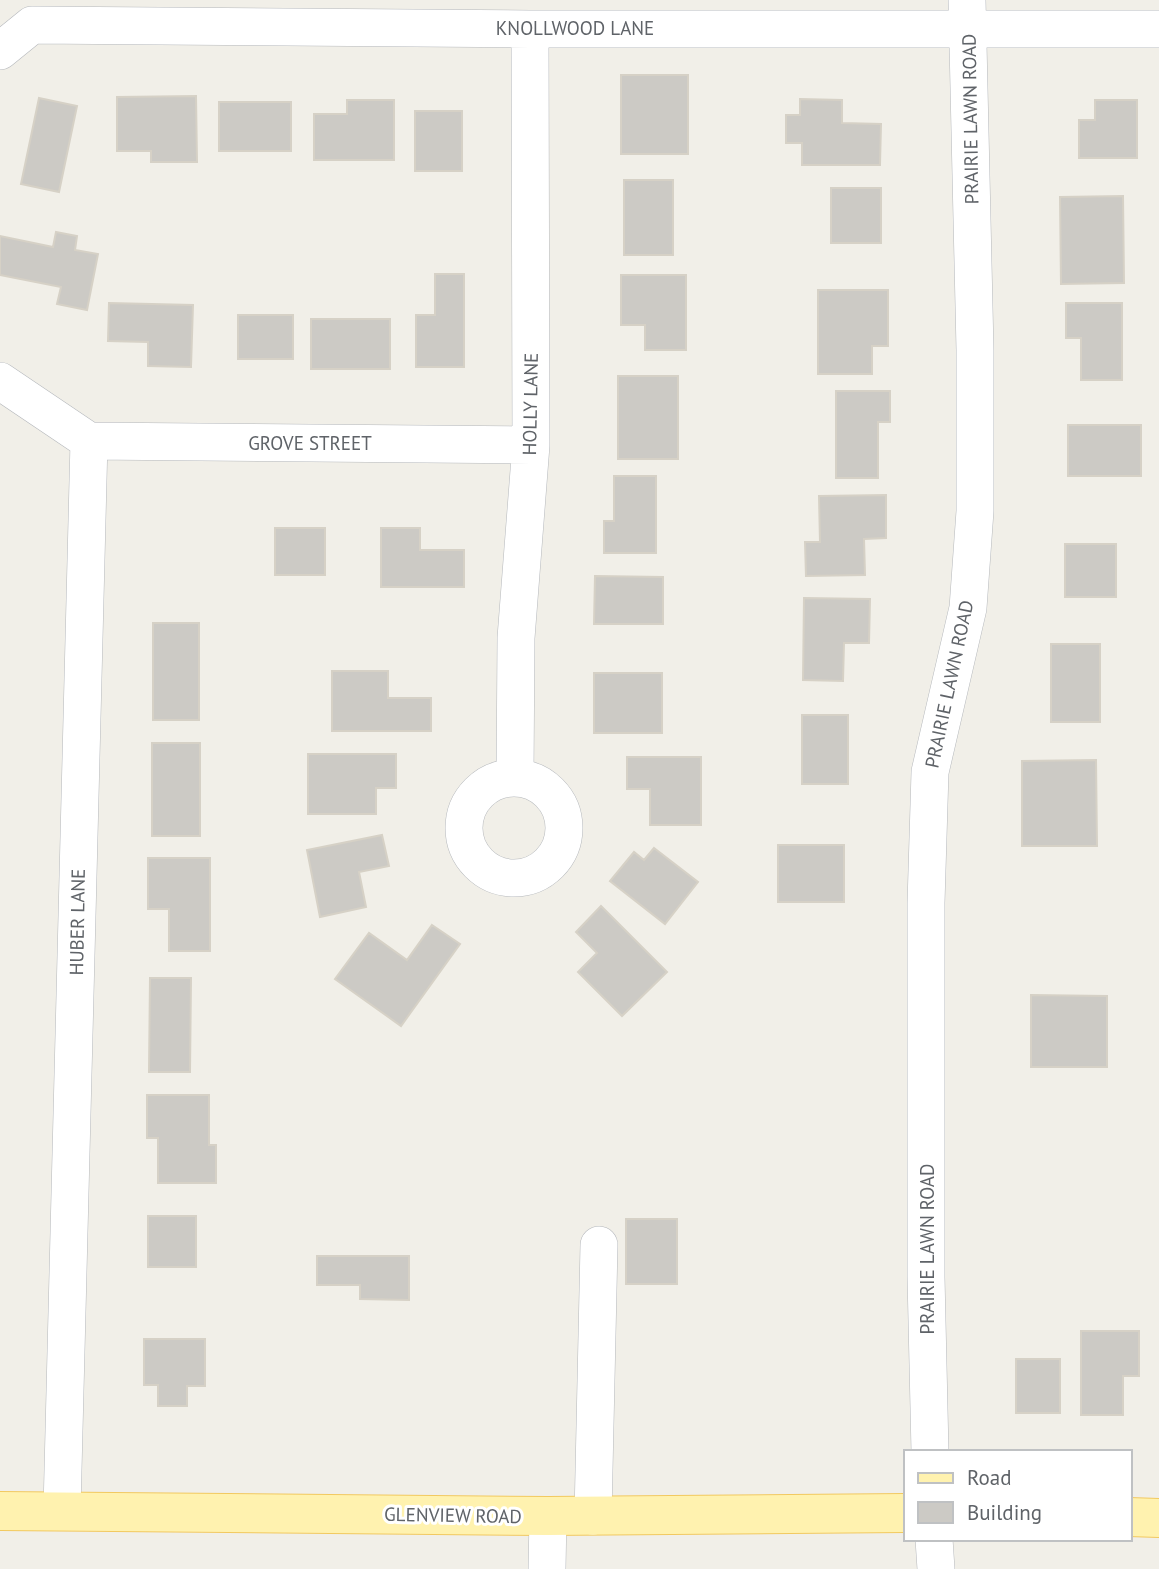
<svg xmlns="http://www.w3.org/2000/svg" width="1159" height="1569" font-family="'PT Sans',sans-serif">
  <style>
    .building { fill: #cccac5; stroke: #d6d1c6; stroke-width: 2 }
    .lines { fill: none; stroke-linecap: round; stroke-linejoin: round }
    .minor-casing { stroke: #b5b8bc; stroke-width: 38 }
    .major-casing { stroke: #f2c960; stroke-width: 40 }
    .minor { stroke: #fff; stroke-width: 37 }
    .major { stroke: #fff2af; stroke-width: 38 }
    .labels { text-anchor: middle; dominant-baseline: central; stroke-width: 6; stroke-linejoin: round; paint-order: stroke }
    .street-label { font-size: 19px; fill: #5f6368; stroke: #fff }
  </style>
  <rect width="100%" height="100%" fill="#f1efe8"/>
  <path class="building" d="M621,75H688V154H621Z
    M196,96L197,162H151V151H117V97Z
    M39,98L77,106L59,192L21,184Z
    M800,99L842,100V123L881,124L880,165H802V143H786V115H800Z
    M347,100H394V160H314V114H347Z
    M1095,100H1137V158H1079V120H1095Z
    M219,102H291V151H219Z
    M415,111H462V171H415Z
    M624,180H673V255H624Z
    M831,188H881V243H831Z
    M1123,196L1124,283L1061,284L1060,197Z
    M56,232L77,236L75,250L98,254L87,310L57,304L61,287L0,275V236L53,247Z
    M435,274H464V367H416V315H435Z
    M621,275H686V350H645V325H621Z
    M818,290H888V346H872V374H818Z
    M109,303L193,305L191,367L148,366V342L108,341Z
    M1066,303H1122V380H1081V338H1066Z
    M238,315H293V359H238Z
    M311,319H390V369H311Z
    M618,376H678V459H618Z
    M836,391H890V422H878V478H836Z
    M1068,425H1141V476H1068Z
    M614,476H656V553H604V521H614Z
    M886,495V538L864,539L865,575L806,576L805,542H820L819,496Z
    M275,528H325V575H275Z
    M381,528H420V550H464V587H381Z
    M1065,544H1116V597H1065Z
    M595,576L663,577V624H594Z
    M804,598L870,599L869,643H844L843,681L803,680Z
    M153,623H199V720H153Z
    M1051,644H1100V722H1051Z
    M332,671H388V698H431V731H332Z
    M594,673H662V733H594Z
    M802,715H848V784H802Z
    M152,743H200V836H152Z
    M308,754H396V788H376V814H308Z
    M627,757H701V825H650V789H627Z
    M1096,760L1097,846H1022V761Z
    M382,835L389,866L359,872L366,907L320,917L307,850Z
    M778,845H844V902H778Z
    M654,848L698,882L665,924L610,881L634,852L644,860Z
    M148,858H210V951H169V909H148Z
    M601,906L667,972L622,1016L578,972L597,953L576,932Z
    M432,925L460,944L401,1026L335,979L369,933L407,960Z
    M150,978H191L190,1072H149Z
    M1031,995L1107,996V1067H1031Z
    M147,1095H209V1145H216V1183H158V1138H147Z
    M148,1216H196V1267H148Z
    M626,1219H677V1284H626Z
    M317,1256H409V1300L360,1299V1285H317Z
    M1081,1331H1139V1376H1123V1415H1081Z
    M144,1339H205V1386H187V1406H158V1385H144Z
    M1016,1359H1060V1413H1016Z"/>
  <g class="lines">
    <g class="minor-casing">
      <path id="minor" d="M0,51L32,25L530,29H1159
        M0,381L89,441L62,1510
        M89,441L531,445
        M515,778L516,638L531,445L530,29
        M464 828a50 50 0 1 1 100 0a50 50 0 1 1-100 0Z
        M930,1452L926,1277V903L930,772L968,608L975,511V350L967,0
        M593,1516L599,1245
        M934,1539L936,1569
        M547,1569L548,1516"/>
    </g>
    <g class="major-casing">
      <path id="major" d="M0,1511L548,1516L905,1513
        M1129,1517L1159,1518"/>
    </g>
    <use href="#minor" class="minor"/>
    <use href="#major" class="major"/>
  </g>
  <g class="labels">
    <g class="street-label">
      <text x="575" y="28">KNOLLWOOD LANE</text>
      <text transform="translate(970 119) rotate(-91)">PRAIRIE LAWN ROAD</text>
      <text transform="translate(530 404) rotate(-89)">HOLLY LANE</text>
      <text x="310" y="443">GROVE STREET</text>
      <text transform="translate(949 684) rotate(-78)">PRAIRIE LAWN ROAD</text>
      <text transform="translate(77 922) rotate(-89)">HUBER LANE</text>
      <text transform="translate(927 1249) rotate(-90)">PRAIRIE LAWN ROAD</text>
      <text transform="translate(453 1515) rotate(1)">GLENVIEW ROAD</text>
    </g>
  </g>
  <rect x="904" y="1450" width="228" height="91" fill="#ffffff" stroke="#bfc1c3" stroke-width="2"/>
  <rect x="918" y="1473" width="35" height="10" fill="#fff2af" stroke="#bfc1c3" stroke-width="2"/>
  <text x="967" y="1485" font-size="21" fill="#5f6368">Road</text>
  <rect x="918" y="1502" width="35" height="21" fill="#cccac5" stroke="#bfc1c3" stroke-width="2"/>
  <text x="967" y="1520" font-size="21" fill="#5f6368">Building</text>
</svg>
